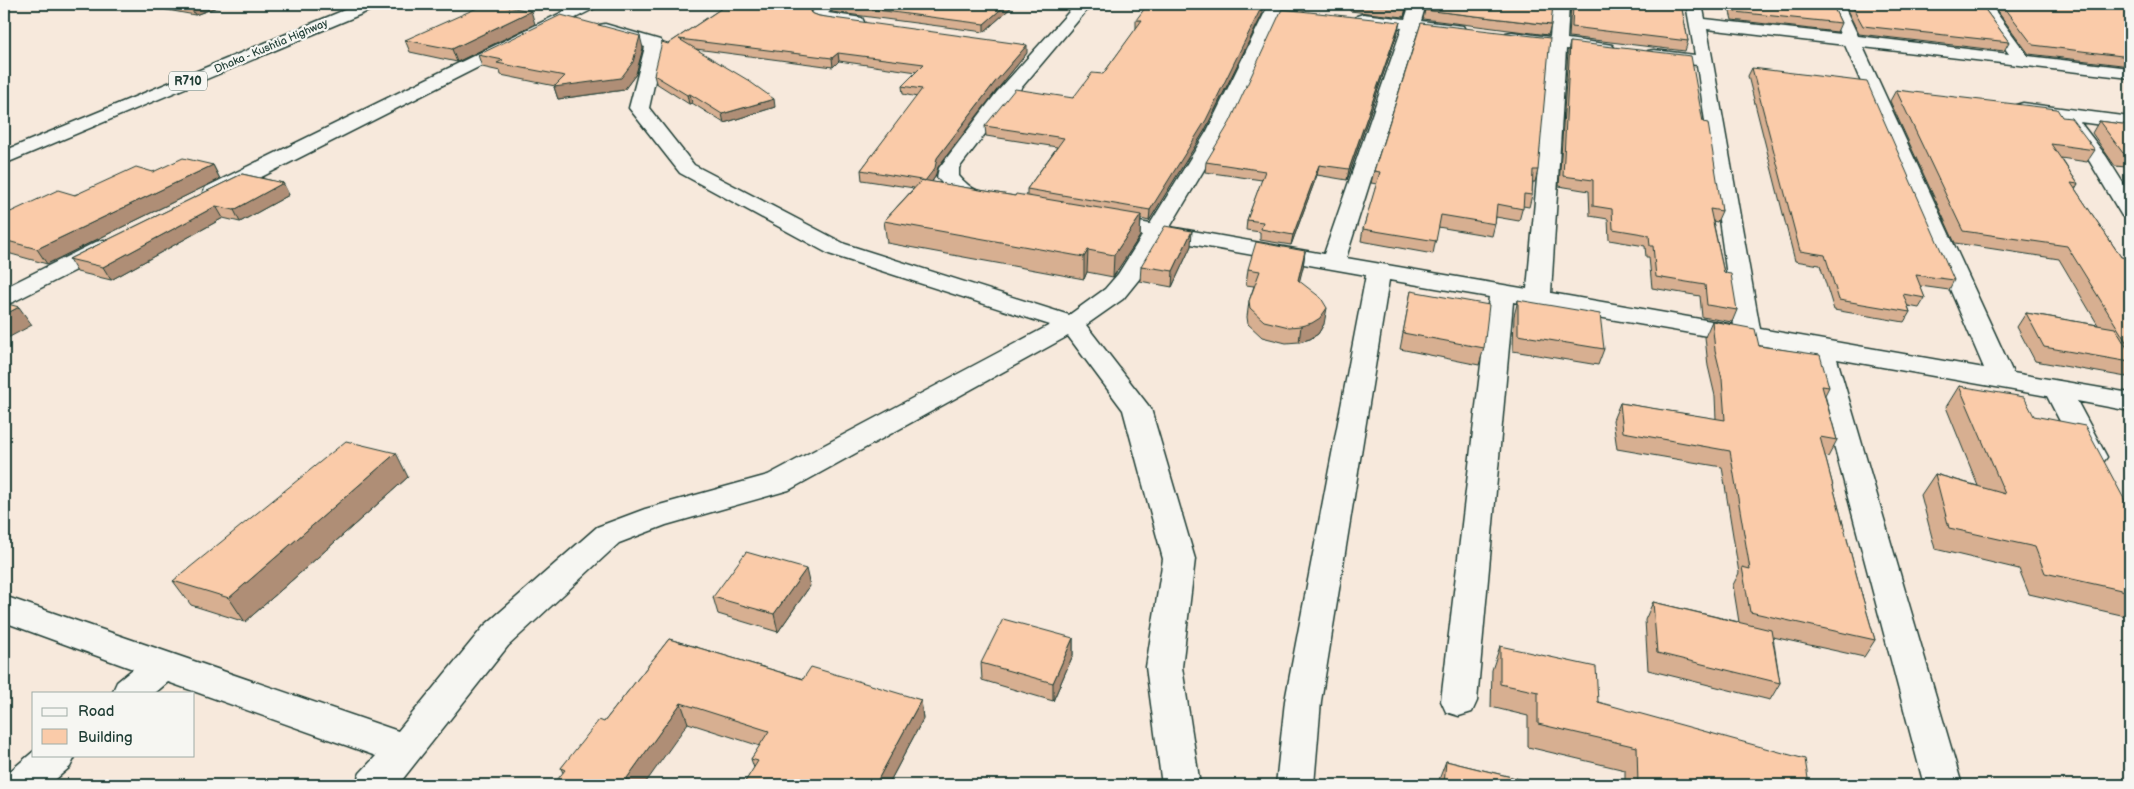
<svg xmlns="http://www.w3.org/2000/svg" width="2134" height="789" font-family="'Balsamiq Sans',sans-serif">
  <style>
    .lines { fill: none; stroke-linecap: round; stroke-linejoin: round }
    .minor-casing { stroke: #1f3d34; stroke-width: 3 }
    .primary-casing { stroke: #1f3d34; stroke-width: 3 }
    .minor { fill: #f6f6f2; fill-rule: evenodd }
    .primary { fill: #f6f6f2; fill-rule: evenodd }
    .wall { fill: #d7af91; stroke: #1f3d34 }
    .shaded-wall { fill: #af8e76; stroke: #1f3d34 }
    .building { fill: #facba9; stroke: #1f3d34 }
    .labels { text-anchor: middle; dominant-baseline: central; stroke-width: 4.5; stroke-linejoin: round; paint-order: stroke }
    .far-street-label { font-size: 11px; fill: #1f3d34; stroke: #f6f6f2 }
    .shield { fill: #f6f6f2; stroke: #60746d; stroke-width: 1 }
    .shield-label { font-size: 12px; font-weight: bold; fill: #1f3d34 }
  </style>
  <rect width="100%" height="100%" fill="#f7e9dc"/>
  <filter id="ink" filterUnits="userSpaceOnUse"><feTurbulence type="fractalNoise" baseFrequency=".02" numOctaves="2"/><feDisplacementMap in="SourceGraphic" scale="10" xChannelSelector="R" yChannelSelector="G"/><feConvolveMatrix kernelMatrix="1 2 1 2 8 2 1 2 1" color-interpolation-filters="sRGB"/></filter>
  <g filter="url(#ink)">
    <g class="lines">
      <g class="minor-casing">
        <path id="minor" d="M579,4H599L597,7L222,197L214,198L206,197L203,192L206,187Z
          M820,4H837L828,13L862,18L864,22L862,26L856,27L814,20L810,14Z
          M1076,4H1092L1011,100L959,168V176C964,182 971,188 978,191C986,195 995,194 1000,201L997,206C974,211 950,195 937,177L939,168L997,92Z
          M1273,4L1281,5L1283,8L1227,131L1170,227L1324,254L1402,28L1363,24L1357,22L1355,19L1357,16L1363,14L1405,19L1410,4H1426L1421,21L1463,26L1465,30L1463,34L1457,35L1418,30L1346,258L1527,289L1549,47L1512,42L1506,41L1504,37L1506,33L1512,32L1550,37L1553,4H1569L1567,39L1606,44L1612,45L1615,49L1612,53L1606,54L1566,49L1551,293L1734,325L1697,65L1654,60L1648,59L1645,55L1648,51L1654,50L1695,55L1686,4H1702L1705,19L1840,34L1827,4H1843L1858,36L2009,54L1974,4H1990L2028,56L2130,68V78L1863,47L2013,373L2130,393V411L2077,401L2107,457L2102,464L2092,467L2082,464L2047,396L1837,359L1962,785H1924L1810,354L1513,302L1477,701L1472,712L1459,716L1446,712L1441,701L1489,297L1389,280L1321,701L1314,785H1276L1285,701L1366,275L1163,239L1140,278L1123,299L1086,325L1151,409L1195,559L1182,667L1200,785H1162L1146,667L1163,559L1123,410L1068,336L789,490L666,525L619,543L508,646L398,785H355L360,773L376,756L168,682L155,693H112L117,682L133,669L4,622V596L398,731L484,626L597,527L645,509L768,475L1050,325L829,254L680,173L629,108L645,47L599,33L597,29L599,25L605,24L660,40L663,44L649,108L694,165L845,244L1069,315L1105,289L1118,274L1142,236L1094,227L1091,222L1094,217L1102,215L1150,224L1207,131L1267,8ZM1707,29L1845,45L1984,368L1760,329Z
          M2023,103L2130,117V129L2080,122L2106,156L2130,194V218L2122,216L2119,211L2090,162L2061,124L2064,120L2016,113L2013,109L2016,105Z
          M104,240L112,242L116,247L112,252L13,302L4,304V288L96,242Z
          M34,751V755H76L70,767L49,785H4L8,773Z"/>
      </g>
      <g class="primary-casing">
        <path id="primary" d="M359,4H380L378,7L4,164V151Z"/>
      </g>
      <use href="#minor" class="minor"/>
      <use href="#primary" class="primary"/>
    </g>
    <path class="wall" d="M134,4H225L195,15Z
      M728,4H818L810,12L811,13L819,16L1027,53L996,91L938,167L935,177L932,182L1015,196L1027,195V189L1057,147L986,136L985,126L1073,98L1103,74L1136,29V20L1262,15L1205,130L1149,221L1141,219L1140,236L1113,277L1087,272L1084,279L887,243L884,221L914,188L862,180L861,170L917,97L903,94L902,86L917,72L839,61L833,67L696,49L775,107L724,123L692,103L689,104L656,83L654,75L668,44Z
      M831,4H1015L984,32L832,12Z
      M1351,4H1408L1404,17L1350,11Z
      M1571,4H1681L1688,41L1685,51L1569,37Z
      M1728,4H1832L1841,23L1837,32L1732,20Z
      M1844,4H1981L2009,42L2004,51L1859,34Z
      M1992,4H2124L2127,7L2130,8V66L2029,54Z
      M1425,10L1551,25L1548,35L1423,19Z
      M1421,23L1538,170L1535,182H1533L1532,195L1529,207L1523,206L1519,221L1496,217L1495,224L1492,236L1438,227L1433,254L1361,241L1363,229L1377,184L1371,183L1374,171Z
      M535,24L457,62L410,52L405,40Z
      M1398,31L1347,180L1317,175L1291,245L1260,240V232L1246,230L1247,220L1262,180L1205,172L1206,162Z
      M1570,42L1703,122L1722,211L1717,222L1713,221L1724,273L1737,310L1732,322L1702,317L1700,296L1652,288L1649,257H1646L1645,246L1609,240L1608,219L1590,216L1589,191L1559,186L1568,51Z
      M643,48L636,74L624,90L558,99L554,87L555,86L501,75L500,71L482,67L478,55Z
      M1752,68L1954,280L1949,290L1920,286L1925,298L1919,308L1908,306L1910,312L1904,322L1834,310L1820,265L1795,261L1748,76Z
      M1896,90L2062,117L2095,150L2087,162L2061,158L2078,184L2075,189L2121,257L2130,259V371L2126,377L2035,361L2017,327L2026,313L2098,325L2059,259L1955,243L1890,101Z
      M2099,121L2130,125V173L2126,167L2115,166L2092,133Z
      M213,165L220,179L47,264L4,252V215L153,172Z
      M242,174L283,183L289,195L240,222L223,218L111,280L77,272L69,259Z
      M1191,246L1172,287L1140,281L1141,266Z
      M1305,251L1303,267L1299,281L1324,324L1318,334L1310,339L1299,342L1286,343L1262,337L1248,324L1247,317L1249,301L1254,286L1246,285L1248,269Z
      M1411,291L1484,348L1479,365L1400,349Z
      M1518,300L1604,349L1598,365L1513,351L1514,316Z
      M1712,321L1759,346L1829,387L1825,395L1837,440L1828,457L1825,456L1861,592L1875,640L1864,657L1773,637L1780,683L1770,700L1648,670L1645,620L1653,602L1739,622L1733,585L1739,573L1722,467L1617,449L1613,420L1620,403L1716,419L1715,396L1708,366L1705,337Z
      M1959,386L2034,416L2130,510V617L2029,594L2019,569L1935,549L1921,495L1935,474L1978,486L1946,407Z
      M408,477L245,622L191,605L173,581Z
      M810,586L778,632L718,614L713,597Z
      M1073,638V655L1053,701L982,680L981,663Z
      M669,639L803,679L921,700L923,719L888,785H743L754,768L751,759L760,746L688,723L563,773L561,768L604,722Z
      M1500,646L1598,702L1809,785H1625V770L1528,747V716L1491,707L1492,670Z
      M1446,761L1544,785H1437Z"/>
    <path class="shaded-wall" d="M189,4H225L195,15Z
      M809,4H818L808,14L807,6Z
      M1007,4H1015L984,32V24Z
      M1407,4H1408L1404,17L1406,7Z
      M1262,6V15L1205,130L1149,221L1150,210Z
      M531,11L535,24L457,62L452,49Z
      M1400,22L1398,31L1347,180L1349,169Z
      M640,36L643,48L636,74L624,90L558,99L554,87Z
      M1027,45V53L996,91L938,167L935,177L926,190L925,181L937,158L995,82Z
      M838,53L839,61L833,67L832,58Z
      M690,94L692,103L689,104L687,95Z
      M774,99L775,107L724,123L722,114Z
      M213,165L220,179L47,264L37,249Z
      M1319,165L1317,175L1291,245L1293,235Z
      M283,183L289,195L240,222L234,210Z
      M216,206L223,218L111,280L103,267Z
      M1141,215L1140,236L1113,277L1114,255Z
      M1192,231L1191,246L1172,287L1173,271Z
      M1088,250L1087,272L1084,279V257Z
      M1305,251L1303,267L1296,296L1298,280Z
      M19,307L32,325L4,340V315Z
      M1327,308L1324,324L1318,334L1310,339L1299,342L1301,326Z
      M396,453L408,477L245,622L229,598Z
      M806,569L810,586L778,632L774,614Z
      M1073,638V655L1053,701V683Z
      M921,700L923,719L888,785H875Z
      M681,703L688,723L644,785H622Z
      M814,780L815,785H811Z"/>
    <path class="building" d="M486,4H491L531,11L452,49L405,40Z
      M728,4H809L807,6L811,13L819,16L1027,45L995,82L937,158L935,168L925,181L921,180L861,170L922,89L902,86L924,64L838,53L832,58L679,39L746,79L774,99L722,114L690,94L687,95L654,75L662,42L668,44Z
      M831,4H1007L984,24Z
      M1148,4H1243L1262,6L1206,120L1150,210L1027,189L1064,138L985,126L1015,89L1073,98L1092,73L1103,74L1142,20H1136Z
      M1375,4H1407L1406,7Z
      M1427,4H1553L1551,25L1425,10Z
      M1573,4H1681L1688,41L1572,27Z
      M1733,4H1832L1841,23L1735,12Z
      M1851,4H1981L2009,42L1863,26Z
      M2002,4H2124L2127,7L2130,8V57L2033,45Z
      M1282,9L1400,22L1349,169L1319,165L1293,235L1261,229L1263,222L1247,220L1265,171L1206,162L1230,122Z
      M561,15L640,36L633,62L621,78L554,87L565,76L497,63L503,60L478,55Z
      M1421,23L1550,38L1538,170H1533L1532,195L1524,194L1523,209L1497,204L1495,224L1441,215L1436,241L1363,229L1380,172L1374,171Z
      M1570,42L1691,56L1703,122L1708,123L1722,211L1710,209L1724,273L1731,274L1737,310L1707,305L1705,285L1656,277L1653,246H1650L1649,235L1613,229L1612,209L1593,206V180L1563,176Z
      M1752,68L1867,82L1954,280L1916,275L1925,298L1903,294L1910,312L1839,300L1825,255L1800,251Z
      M1896,90L2057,109L2062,117L2071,118L2095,150L2051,144L2078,184L2071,183L2121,257L2130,259V348L2067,246L1963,231Z
      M2099,121L2130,125V154L2123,153Z
      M183,158L213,165L37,249L4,240V215L58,190L75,195L136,167L153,172Z
      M242,174L283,183L234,210L216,206L103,267L69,259Z
      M922,180L1015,196L1016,194L1141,215L1114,255L1088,250L1084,257L884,221Z
      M1165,226L1192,231L1173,271L1141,266Z
      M1256,242L1305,251L1298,280L1321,298L1327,308L1320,318L1312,323L1301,326L1289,327L1264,321L1250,308L1249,301L1260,271L1248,269Z
      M1411,291L1489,305L1484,348L1403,333Z
      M1518,300L1600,314L1604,349L1518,335Z
      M4,303L19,307L4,315Z
      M2026,313L2115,328L2130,353V362L2044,347Z
      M1712,321L1755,329L1759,346L1820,355L1829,387L1822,386L1837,440L1820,437L1861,592L1875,640L1750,612L1742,567L1750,569L1730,451L1623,432L1620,403L1725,420L1722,379L1715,350Z
      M1959,386L2024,397L2034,416L2085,426L2130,510V592L2045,573L2035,547L1949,528L1935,474L2005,494Z
      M346,441L396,453L229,598L173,581Z
      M746,552L806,569L774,614L713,597Z
      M1653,602L1771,630L1780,683L1657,653Z
      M1003,619L1073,638L1053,683L981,663Z
      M669,639L803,679L811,667L921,700L875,785H832L814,780L811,785H743L758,761L751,759L769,731L681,703L622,785H553L565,770L561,768L599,720L604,722Z
      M1500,646L1596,667L1598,702L1805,759L1809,785H1638L1637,747L1538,724V692L1500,684Z
      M1446,761L1544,785H1444Z"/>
  </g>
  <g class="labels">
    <g class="far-street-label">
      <text transform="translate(271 46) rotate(-23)">Dhaka - Kushtia Highway</text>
    </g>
    <rect class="shield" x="169" y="71.5" width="38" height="19" rx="4"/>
    <g class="shield-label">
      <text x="188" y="81">R710</text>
    </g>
  </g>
  <rect width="2134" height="789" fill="none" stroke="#f6f6f2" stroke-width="20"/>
  <rect x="10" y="10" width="2114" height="769" fill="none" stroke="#1f3d34" stroke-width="2" filter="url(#ink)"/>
  <rect x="32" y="692" width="162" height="65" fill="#f6f6f2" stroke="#a0aca6"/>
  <rect x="42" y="708" width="25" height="8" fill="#f6f6f2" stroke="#a0aca6"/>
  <text x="78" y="716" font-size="15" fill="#1f3d34">Road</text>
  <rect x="42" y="729" width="25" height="15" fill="#facba9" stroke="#a0aca6"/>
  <text x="78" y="742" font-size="15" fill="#1f3d34">Building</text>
</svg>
